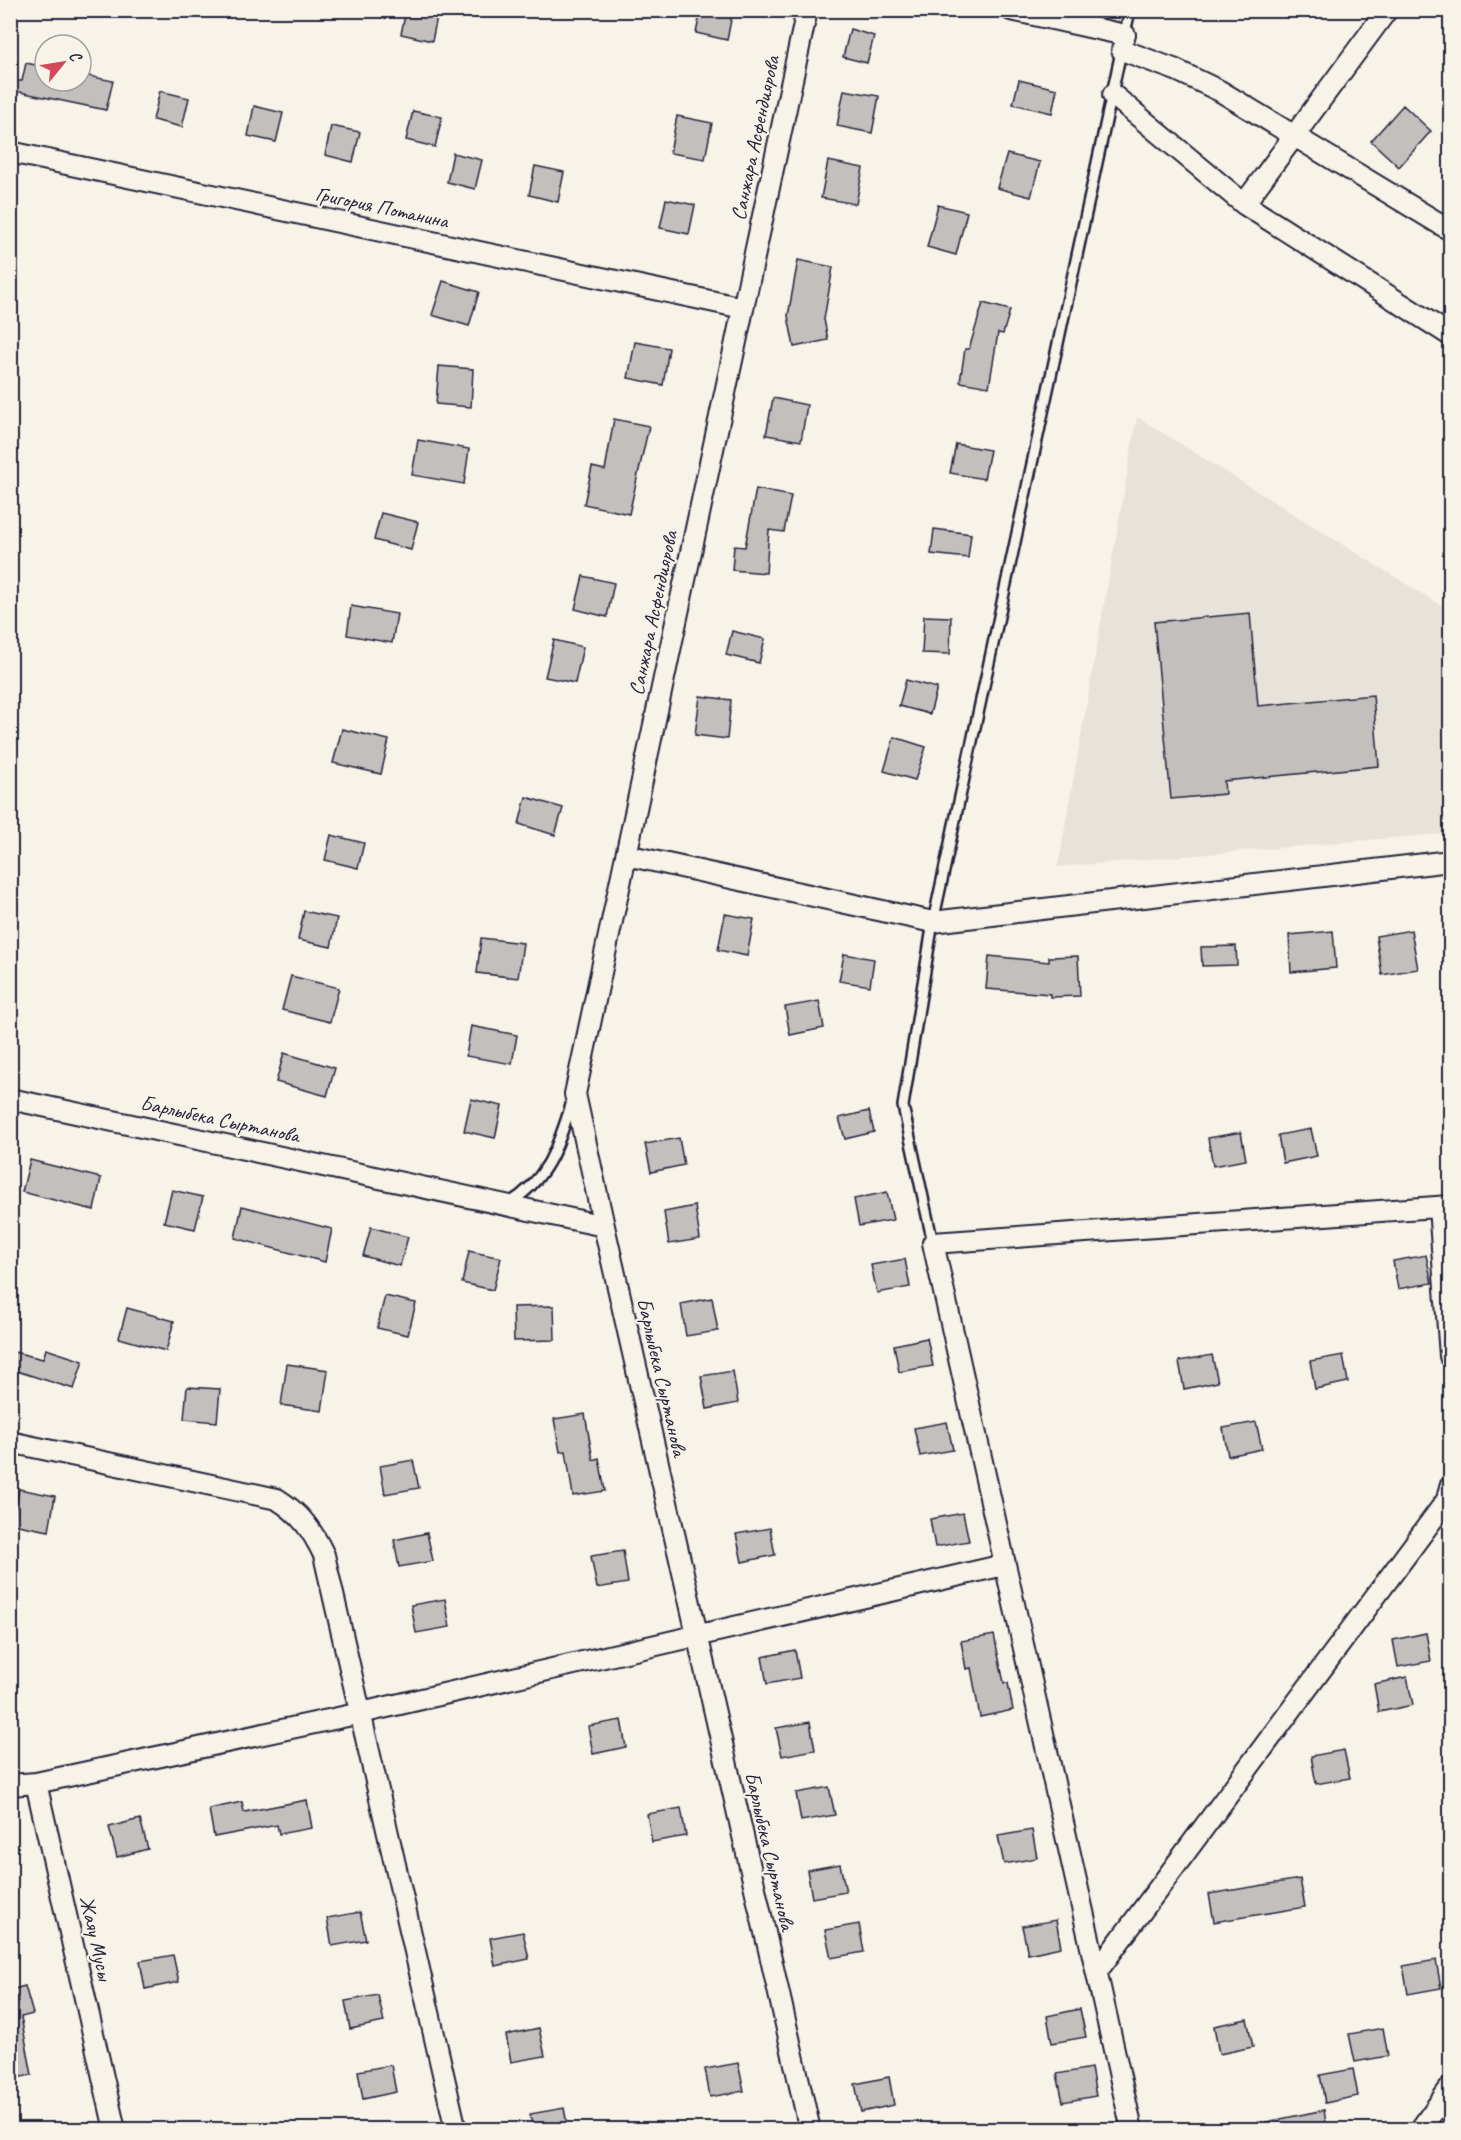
<svg xmlns="http://www.w3.org/2000/svg" width="1461" height="2140" font-family="Caveat,sans-serif">
  <style>
    .built { fill: #e7e3db }
    .building { fill: #c2bfbd; stroke: #22223b; stroke-width: 1.5 }
    .lines { fill: none; stroke-linecap: round; stroke-linejoin: round }
    .lane-casing { stroke: #22223b; stroke-width: 14 }
    .street-casing { stroke: #22223b; stroke-width: 24 }
    .lane { stroke: #f7f3e8; stroke-width: 9 }
    .street { stroke: #f7f3e8; stroke-width: 20 }
    .labels { text-anchor: middle; dominant-baseline: central; stroke-width: 4.5; stroke-linejoin: round; paint-order: stroke }
    .street-label { font-size: 21px; fill: #22223b; stroke: #f7f3e8 }
  </style>
  <rect width="100%" height="100%" fill="#f7f3e8"/>
  <filter id="ink" filterUnits="userSpaceOnUse"><feTurbulence type="fractalNoise" baseFrequency=".0167" numOctaves="2"/><feDisplacementMap in="SourceGraphic" scale="12" xChannelSelector="R" yChannelSelector="G"/><feConvolveMatrix kernelMatrix="1 2 1 2 8 2 1 2 1" color-interpolation-filters="sRGB"/></filter>
  <g filter="url(#ink)">
    <path class="built" d="M1137,417L1450,611V833L1058,867Z"/>
    <path class="building" d="M406,10L438,12L432,41L401,34Z
      M701,10H733L727,40L696,33Z
      M850,29L874,36L867,63L843,57Z
      M26,63L45,67V81H82L84,75L113,81L106,110L10,90V81H22Z
      M1019,80L1057,89L1052,113L1013,104Z
      M844,90L879,96L872,133L837,126Z
      M160,91L189,98L182,127L153,120Z
      M1403,105L1431,131L1399,167L1371,141Z
      M254,106L283,113L276,142L248,136Z
      M413,111L442,117L435,147L406,140Z
      M677,116L712,123L705,159L670,153Z
      M331,126L360,132L353,162L325,155Z
      M453,153L482,160L475,189L447,182Z
      M1007,154L1040,162L1031,197L997,188Z
      M828,161L863,168L856,204L821,198Z
      M535,166L564,172L558,202L529,195Z
      M666,199L695,205L689,234L660,228Z
      M938,205L967,212L956,255L927,247Z
      M798,260L833,267L824,319L828,340L794,347L788,316Z
      M443,281L479,292L469,326L432,315Z
      M983,303L1010,310L1003,334L998,333L989,387L960,382L965,349H969Z
      M635,342L669,348L663,385L628,378Z
      M439,366L473,369L471,407L436,404Z
      M773,398L807,405L801,441L766,435Z
      M614,419L649,426L629,514L584,504L592,467L605,470Z
      M418,440L469,449L464,484L412,475Z
      M956,444L990,450L984,479L950,473Z
      M756,489L791,496L784,532L769,530L766,573L732,570L734,546L745,547Z
      M381,513L418,522L411,550L374,540Z
      M934,529L971,534L968,558L931,554Z
      M583,576L614,583L607,617L575,609Z
      M351,606L397,614L392,643L347,635Z
      M1250,613L1258,706L1373,695L1379,766L1224,781L1225,794L1171,799L1154,622Z
      M924,616L951,617L950,654L922,653Z
      M732,631L765,639L759,663L726,655Z
      M554,640L583,647L575,683L545,677Z
      M906,680L937,688L930,714L899,706Z
      M700,696L731,700L727,739L695,735Z
      M342,729L389,740L381,774L333,763Z
      M894,737L926,747L915,780L884,771Z
      M526,797L563,808L555,835L519,824Z
      M331,835L364,843L358,868L325,860Z
      M304,911L337,918L331,947L298,940Z
      M725,914L754,919L747,956L718,950Z
      M1411,930L1418,969L1382,975L1376,936Z
      M1333,931L1336,968L1291,972L1289,935Z
      M481,938L523,943L518,978L477,973Z
      M1236,946L1237,965L1202,966L1201,947Z
      M844,954L874,959L870,986L839,981Z
      M989,956L1049,962V957L1078,956L1080,996L1050,997V994L986,989Z
      M291,976L339,988L330,1022L282,1010Z
      M819,1001L824,1028L790,1035L785,1007Z
      M471,1026L517,1035L512,1064L466,1056Z
      M284,1053L335,1068L327,1096L276,1082Z
      M471,1099L502,1106L495,1138L464,1131Z
      M869,1111L874,1132L845,1139L839,1118Z
      M1311,1129L1317,1156L1283,1163L1278,1135Z
      M1241,1132L1246,1160L1213,1166L1208,1138Z
      M679,1138L684,1165L651,1172L645,1144Z
      M30,1160L101,1178L94,1210L22,1192Z
      M172,1190L203,1197L195,1229L164,1222Z
      M887,1192L893,1220L859,1226L854,1199Z
      M242,1206L332,1229L325,1262L235,1238Z
      M695,1206L700,1239L669,1244L664,1212Z
      M371,1227L408,1237L400,1266L363,1256Z
      M469,1251L501,1258L493,1290L462,1283Z
      M1426,1255L1432,1283L1398,1289L1393,1261Z
      M905,1259L910,1287L877,1293L871,1265Z
      M385,1296L416,1303L408,1335L377,1328Z
      M712,1298L718,1331L686,1336L681,1304Z
      M554,1306L555,1340L514,1341L513,1307Z
      M127,1308L174,1321L166,1351L119,1338Z
      M927,1338L933,1366L899,1372L894,1345Z
      M46,1349L83,1361L74,1389L10,1369V1351L43,1359Z
      M1212,1355L1218,1382L1184,1389L1179,1361Z
      M1343,1355L1348,1382L1315,1389L1310,1361Z
      M287,1364L328,1370L322,1411L281,1405Z
      M733,1371L738,1403L707,1409L701,1376Z
      M187,1387L220,1389L217,1422L184,1419Z
      M585,1414L593,1460L599,1458L605,1491L573,1496L566,1451L560,1452L554,1419Z
      M947,1422L953,1450L920,1456L914,1428Z
      M1256,1422L1262,1449L1228,1456L1223,1428Z
      M413,1460L419,1488L385,1494L380,1466Z
      M19,1489L55,1496L49,1531L12,1524Z
      M963,1513L969,1541L935,1547L930,1519Z
      M770,1528L775,1555L742,1562L736,1534Z
      M427,1533L433,1561L399,1567L394,1540Z
      M623,1551L628,1583L597,1588L591,1556Z
      M445,1599L450,1627L416,1633L411,1605Z
      M1426,1633L1431,1661L1398,1667L1393,1640Z
      M994,1635L1004,1683H1008L1013,1710L980,1717L971,1668L966,1669L961,1641Z
      M795,1650L800,1678L767,1684L762,1657Z
      M1407,1677L1413,1705L1379,1712L1374,1684Z
      M621,1720L626,1747L593,1754L588,1726Z
      M810,1722L815,1750L782,1756L776,1728Z
      M1344,1750L1350,1778L1316,1784L1311,1756Z
      M829,1787L835,1815L801,1821L796,1793Z
      M307,1800L312,1828L279,1834L277,1825L214,1837L209,1809L242,1802L244,1812Z
      M681,1808L686,1836L652,1842L647,1814Z
      M140,1819L148,1849L117,1857L109,1827Z
      M1032,1830L1037,1858L1004,1864L998,1836Z
      M840,1864L846,1892L812,1898L807,1870Z
      M1300,1879L1305,1907L1214,1922L1209,1894Z
      M360,1912L366,1940L332,1946L327,1918Z
      M1056,1920L1061,1947L1028,1954L1022,1926Z
      M859,1924L864,1952L831,1958L825,1930Z
      M523,1932L529,1959L495,1966L490,1938Z
      M173,1955L179,1982L145,1989L140,1961Z
      M1436,1960L1441,1988L1408,1994L1403,1966Z
      M25,1986L33,2014L21,2017L32,2075L10,2079V1990Z
      M378,1995L384,2022L350,2029L345,2001Z
      M1080,2009L1086,2037L1052,2043L1047,2016Z
      M1247,2019L1253,2047L1219,2054L1214,2026Z
      M539,2028L545,2056L511,2062L506,2035Z
      M1383,2028L1388,2056L1355,2062L1349,2034Z
      M738,2063L744,2091L710,2097L705,2069Z
      M391,2065L396,2092L363,2099L358,2071Z
      M1091,2068L1096,2096L1063,2102L1057,2074Z
      M1353,2069L1358,2096L1325,2103L1320,2075Z
      M889,2077L894,2105L861,2112L855,2084Z
      M564,2108L568,2130H533L530,2114Z
      M1324,2110L1327,2130H1266V2122Z"/>
    <g class="lines">
      <g class="lane-casing">
        <path id="lane" d="M508,1204C549,1179 558,1145 572,1102
          M933,1243L903,1106L933,922L1130,10"/>
      </g>
      <g class="street-casing">
        <path id="street" d="M1011,10L1125,35
          M1122,50L1176,70L1220,91L1450,230
          M1113,95L1244,204L1450,335
          M10,152L743,308
          M1244,204L1387,10
          M626,855L933,922L1450,861
          M10,1099L604,1226L810,2130
          M1439,1207L1450,1356
          M604,1226L575,1094L807,10
          M10,1442L277,1499C301,1514 312,1530 324,1555L456,2130
          M36,1783L361,1713L1004,1565
          M10,1785L36,1783L115,2130
          M1098,1970L1447,1500L1450,1487
          M1132,2130L933,1243L1450,1206
          M1420,2130L1450,2088"/>
      </g>
      <use href="#lane" class="lane"/>
      <use href="#street" class="street"/>
    </g>
  </g>
  <g class="labels">
    <g class="street-label">
      <text transform="translate(755 138) rotate(-78)">Санжара Асфендиярова</text>
      <text transform="translate(382 207) rotate(12)">Григория Потанина</text>
      <text transform="translate(653 613) rotate(-78)">Санжара Асфендиярова</text>
      <text transform="translate(220 1119) rotate(12)">Барлыбека Сыртанова</text>
      <text transform="translate(662 1377) rotate(77)">Барлыбека Сыртанова</text>
      <text transform="translate(770 1851) rotate(77)">Барлыбека Сыртанова</text>
      <text transform="translate(96 1938) rotate(77)">Жаяу Мусы</text>
    </g>
  </g>
  <rect width="1461" height="2140" fill="none" stroke="#f7f3e8" stroke-width="36"/>
  <rect x="18" y="18" width="1425" height="2104" fill="none" stroke="#22223b" stroke-width="2" filter="url(#ink)"/>
  <g transform="translate(63 63) rotate(60)"><circle r="28" fill="#f7f3e8" stroke="#a29fa3" stroke-width="1.5"/>
  <path d="M0-4.5L10 22L0 15L-10 22Z" fill="#d1495b"/>
  <text y="-9" font-size="16" font-weight="bold" text-anchor="middle" fill="#22223b">С</text>
  </g>
</svg>
